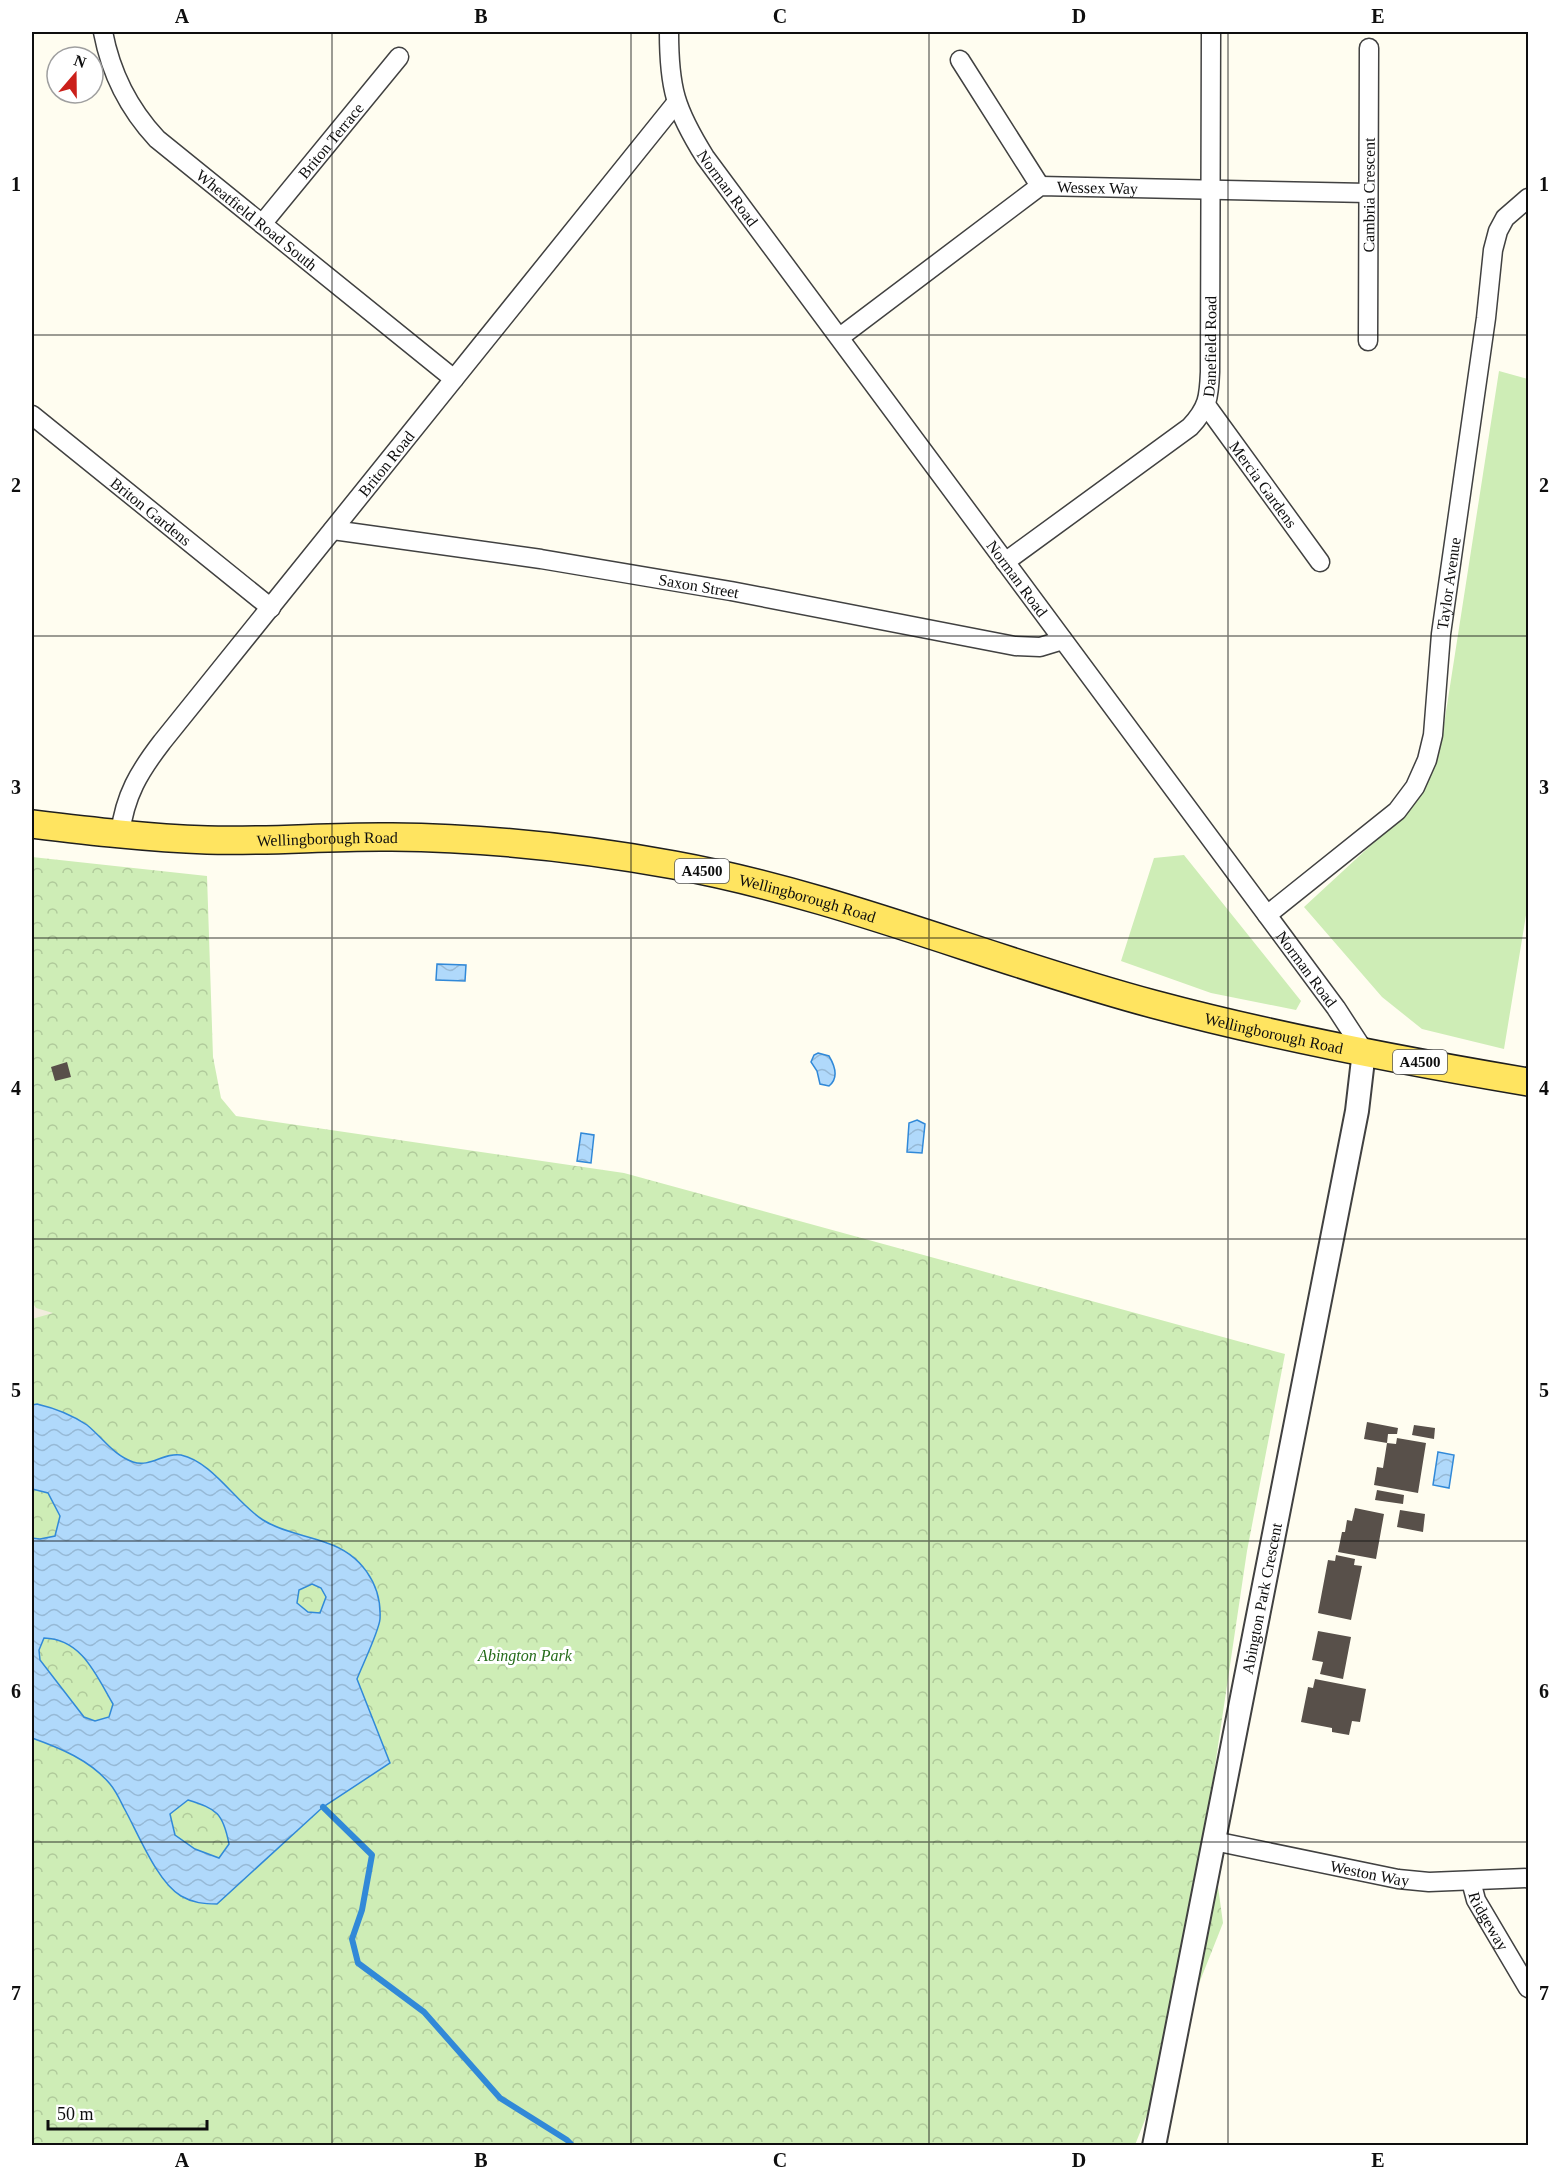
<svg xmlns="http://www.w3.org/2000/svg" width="1560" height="2177" font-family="'Times New Roman',serif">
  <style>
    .grass { fill: #ceedb6 }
    .park { fill: url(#park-crowns) }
    .plaza { fill: #f1eddd }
    .water { fill: url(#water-waves); stroke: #3189d8; stroke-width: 1.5; fill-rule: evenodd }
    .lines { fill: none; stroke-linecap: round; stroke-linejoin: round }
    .stream { stroke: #3189d8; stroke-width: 6 }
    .building { fill: #58504a }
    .minor-casing { stroke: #414141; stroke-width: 21 }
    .tertiary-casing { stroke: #414141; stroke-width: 26 }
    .primary-casing { stroke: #1f1f1f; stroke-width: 30 }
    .minor { stroke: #fff; stroke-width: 18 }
    .tertiary { stroke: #fff; stroke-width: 22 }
    .primary { stroke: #ffe460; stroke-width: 27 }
    .grid { fill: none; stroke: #0e0e0e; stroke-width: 1.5; stroke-opacity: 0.55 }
    .labels { text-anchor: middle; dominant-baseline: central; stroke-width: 6; stroke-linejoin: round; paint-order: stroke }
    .shield { fill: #fff; stroke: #565656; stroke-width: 1.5 }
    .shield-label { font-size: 15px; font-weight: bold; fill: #0e0e0e }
    .street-label { font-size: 16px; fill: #0e0e0e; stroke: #fff }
    .park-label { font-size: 16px; font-style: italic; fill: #246c19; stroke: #fff }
    .neatline { fill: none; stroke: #0e0e0e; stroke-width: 2 }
    .grid-label { font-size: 20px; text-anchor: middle; font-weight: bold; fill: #0e0e0e }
  </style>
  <defs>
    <pattern id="park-crowns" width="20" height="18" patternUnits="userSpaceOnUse" patternTransform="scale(1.5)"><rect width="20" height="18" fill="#ceedb6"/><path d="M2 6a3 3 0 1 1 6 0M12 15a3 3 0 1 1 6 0" fill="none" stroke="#b0ca9b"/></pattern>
    <pattern id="water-waves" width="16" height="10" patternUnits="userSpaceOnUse" patternTransform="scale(1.5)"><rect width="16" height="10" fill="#b0d9fb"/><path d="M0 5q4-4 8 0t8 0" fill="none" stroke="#96b9d6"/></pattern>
  </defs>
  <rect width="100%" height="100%" fill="#fffdf0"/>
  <path class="grass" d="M1499,371L1528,379V903L1504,1049L1422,1029L1382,997L1304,907L1395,823L1428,781L1443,731Z
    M1184,855L1301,1001L1296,1010L1211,993L1121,961L1154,858Z"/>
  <path class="park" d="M32,857L207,876L213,1057L221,1098L236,1116L624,1173L1285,1354L1247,1551L1208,1813L1223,1923L1135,2145L32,2146Z"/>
  <path class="plaza" d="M32,1302L36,1308L53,1313L32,1319Z"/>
  <path class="water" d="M437,964L466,965L465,981L436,980Z
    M818,1053L829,1056C835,1066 839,1078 829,1086L820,1084L817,1071L811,1062L814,1055Z
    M917,1120L925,1124L922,1153L907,1152L909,1123Z
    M581,1133L594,1135L591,1163L577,1161Z
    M37,1404C54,1408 72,1415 87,1425C103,1438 113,1455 133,1462C150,1468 164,1452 181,1455C213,1462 236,1503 263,1520C282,1532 306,1535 327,1543C360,1554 382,1583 380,1619C379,1631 362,1666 357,1679L390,1763L323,1807L217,1904C204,1904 193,1903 181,1896C157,1882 138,1833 124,1808C120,1800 116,1791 110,1784C90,1760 60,1748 32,1738V1538L40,1539L55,1536L60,1516L48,1493L32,1489V1405ZM312,1584L321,1588L326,1597L320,1613L308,1612L297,1603L299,1590ZM44,1638C82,1639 96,1675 113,1704L109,1717L95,1721L84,1717L40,1660L39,1650ZM188,1800C217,1809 223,1813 229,1844L219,1858L195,1849L175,1835L170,1814Z
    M1438,1452L1454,1455L1449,1488L1433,1485Z"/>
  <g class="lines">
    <path class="stream" d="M323,1807L372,1855L362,1910L352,1939L358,1963L424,2012L500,2098L567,2140L573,2146"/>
  </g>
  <path class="building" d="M67,1062L71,1077L55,1081L51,1067Z
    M1367,1422L1398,1428L1397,1434H1388L1387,1443L1364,1439Z
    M1414,1425L1435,1428L1434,1439L1412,1435Z
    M1397,1438L1426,1443L1418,1493L1374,1485L1377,1467L1383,1468L1387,1443L1396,1444Z
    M1377,1490L1404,1495L1403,1504L1375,1500Z
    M1355,1508L1384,1514L1376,1559L1338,1552L1342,1532H1345L1347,1520L1352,1521Z
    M1400,1510L1425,1514L1423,1532L1397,1527Z
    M1336,1555L1355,1559L1354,1565L1362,1566L1351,1620L1318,1613L1328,1560L1335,1561Z
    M1318,1631L1351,1637L1343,1679L1320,1674L1323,1662L1312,1660Z
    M1315,1679L1366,1689L1360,1722L1352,1721L1349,1735L1332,1732V1728L1301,1722L1308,1687L1313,1688Z"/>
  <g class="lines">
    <g class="minor-casing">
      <g id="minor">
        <path id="s1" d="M103,32C111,74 128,108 157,139L454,379"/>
        <path id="s2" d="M669,32C669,88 675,109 705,157L1336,1008L1364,1051"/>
        <path d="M960,60L1040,186"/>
        <path id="s3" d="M262,224L399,57"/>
        <path id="s4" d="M840,337L1040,186L1368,193"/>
        <path id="s5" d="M1368,341L1369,48"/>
        <path id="s6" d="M1206,405L1320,562"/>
        <path id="s7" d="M32,415L271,608"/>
        <path id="s8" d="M333,530L541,559L731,591L1015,646L1040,647L1063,640"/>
        <path id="s9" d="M1005,562L1190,427C1208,408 1209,397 1210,372L1211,32"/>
        <path id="s10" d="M120,834C125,795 139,772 162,742L676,103"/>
        <path id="s11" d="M1267,915L1397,811L1415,787L1427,760L1433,735L1441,634L1486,318L1493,250L1498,231L1505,218L1528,198"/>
        <path id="s12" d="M1214,1841L1398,1879L1429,1882L1528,1878"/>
        <path id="s13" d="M1471,1881L1476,1900L1528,1988"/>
      </g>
    </g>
    <g class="tertiary-casing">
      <g id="tertiary">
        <path id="s14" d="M1154,2146L1357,1111L1364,1051"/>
      </g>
    </g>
    <g class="primary-casing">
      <g id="primary">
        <path id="s15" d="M32,824C90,831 148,838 207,840C269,842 330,836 392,837C486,838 581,848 674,865C838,895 992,961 1153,1004C1276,1037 1403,1061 1528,1082"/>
      </g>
    </g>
    <use href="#minor" class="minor"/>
    <use href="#tertiary" class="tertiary"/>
    <use href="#primary" class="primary"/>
  </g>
  <path class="grid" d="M332,32V2146M631,32V2146M929,32V2146M1228,32V2146M32,335H1528M32,636H1528M32,938H1528M32,1239H1528M32,1541H1528M32,1842H1528"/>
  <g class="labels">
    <g class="shield">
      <rect x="675" y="859" width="54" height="24" rx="4.5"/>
      <rect x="1393" y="1050" width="54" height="24" rx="4.5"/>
    </g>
    <g class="shield-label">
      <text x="702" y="871">A4500</text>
      <text x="1420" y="1062">A4500</text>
    </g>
    <g class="street-label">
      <text stroke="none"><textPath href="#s3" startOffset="108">Briton Terrace</textPath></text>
      <text stroke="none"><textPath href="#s2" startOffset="171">Norman Road</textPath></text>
      <text stroke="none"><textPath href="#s4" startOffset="308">Wessex Way</textPath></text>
      <text stroke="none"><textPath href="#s5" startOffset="146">Cambria Crescent</textPath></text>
      <text stroke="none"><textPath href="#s1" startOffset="250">Wheatfield Road South</textPath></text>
      <text stroke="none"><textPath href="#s9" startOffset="315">Danefield Road</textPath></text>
      <text stroke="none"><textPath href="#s10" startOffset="460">Briton Road</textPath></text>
      <text stroke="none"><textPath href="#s6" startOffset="98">Mercia Gardens</textPath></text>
      <text stroke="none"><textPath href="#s7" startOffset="153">Briton Gardens</textPath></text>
      <text stroke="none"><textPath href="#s2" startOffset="657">Norman Road</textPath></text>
      <text stroke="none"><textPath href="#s11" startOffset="404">Taylor Avenue</textPath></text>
      <text stroke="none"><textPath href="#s8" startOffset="370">Saxon Street</textPath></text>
      <text stroke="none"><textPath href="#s15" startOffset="296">Wellingborough Road</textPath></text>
      <text stroke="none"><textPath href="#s15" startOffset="782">Wellingborough Road</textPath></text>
      <text stroke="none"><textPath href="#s2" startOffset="1143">Norman Road</textPath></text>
      <text stroke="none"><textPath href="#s15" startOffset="1268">Wellingborough Road</textPath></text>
      <text stroke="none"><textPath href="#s14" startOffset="558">Abington Park Crescent</textPath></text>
      <text stroke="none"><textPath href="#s12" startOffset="159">Weston Way</textPath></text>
      <text stroke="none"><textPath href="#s13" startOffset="44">Ridgeway</textPath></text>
    </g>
    <g class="park-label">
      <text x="525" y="1655">Abington Park</text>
    </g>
  </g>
  <rect width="1560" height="2177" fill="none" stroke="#ffffff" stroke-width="66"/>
  <g transform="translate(75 75) rotate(20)"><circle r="28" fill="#ffffff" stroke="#9f9f9f" stroke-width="1.5"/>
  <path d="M0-4.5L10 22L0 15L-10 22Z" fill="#cb1f1a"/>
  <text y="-9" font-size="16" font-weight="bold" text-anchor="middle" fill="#0e0e0e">N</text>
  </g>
  <path d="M48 2120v9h159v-9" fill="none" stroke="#0e0e0e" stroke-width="3"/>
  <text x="57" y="2120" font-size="18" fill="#0e0e0e" stroke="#ffffff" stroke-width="4.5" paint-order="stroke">50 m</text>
  <rect x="33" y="33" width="1494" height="2111" class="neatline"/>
  <g class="grid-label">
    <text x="182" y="23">A</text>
    <text x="481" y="23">B</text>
    <text x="780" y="23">C</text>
    <text x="1079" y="23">D</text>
    <text x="1378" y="23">E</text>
    <text x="16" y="191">1</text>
    <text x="1544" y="191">1</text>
    <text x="16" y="492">2</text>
    <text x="1544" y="492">2</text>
    <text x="16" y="794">3</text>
    <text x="1544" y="794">3</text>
    <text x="16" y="1095">4</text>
    <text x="1544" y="1095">4</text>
    <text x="16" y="1397">5</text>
    <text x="1544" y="1397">5</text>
    <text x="16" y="1698">6</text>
    <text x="1544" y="1698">6</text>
    <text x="16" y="2000">7</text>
    <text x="1544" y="2000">7</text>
    <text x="182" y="2167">A</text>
    <text x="481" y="2167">B</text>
    <text x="780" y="2167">C</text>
    <text x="1079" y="2167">D</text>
    <text x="1378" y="2167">E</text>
  </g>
</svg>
